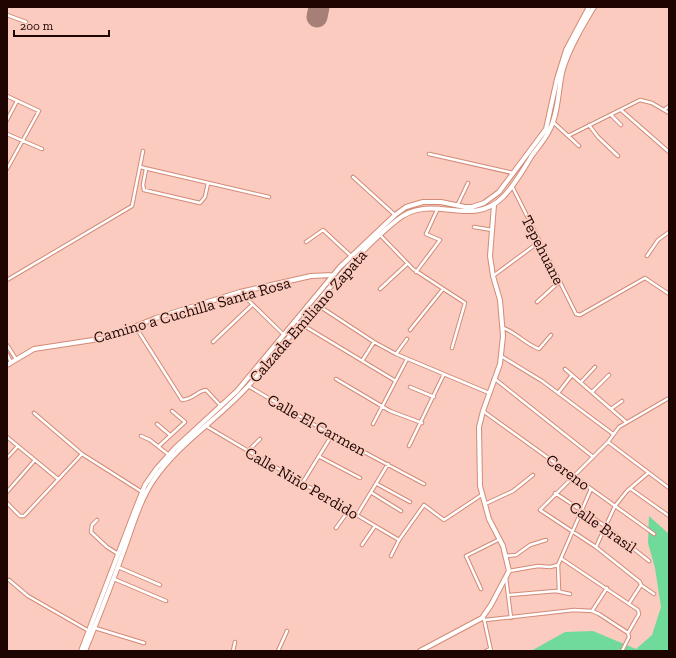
<svg xmlns="http://www.w3.org/2000/svg" width="676" height="658" font-family="'Zilla Slab',serif">
  <style>
    .green { fill: #70da9b }
    .lines { fill: none; stroke-linecap: round; stroke-linejoin: round }
    .runway { stroke: #a67f76; stroke-width: 21 }
    .street-casing { stroke: #d38a76; stroke-width: 4.5 }
    .secondary-casing { stroke: #d38a76; stroke-width: 6 }
    .street { stroke: #fff; stroke-width: 2.5 }
    .secondary { stroke: #fff; stroke-width: 4 }
    .labels { text-anchor: middle; dominant-baseline: central; stroke-width: 3.5; stroke-linejoin: round; paint-order: stroke }
    .street-label { font-size: 16px; fill: #1f0502; stroke: #facbbe }
  </style>
  <rect width="100%" height="100%" fill="#facbbe"/>
  <path class="green" d="M649,516L669,534V651H531L565,632L593,631L636,649L652,635L661,607L655,568L648,543Z"/>
  <g class="lines">
    <path class="runway" d="M317,17L319,7"/>
    <g class="street-casing">
      <path id="street" d="M7,15L26,22
        M7,96L39,111L7,169
        M621,110L669,152
        M664,110L669,106
        M611,115L621,125
        M7,120L17,101
        M553,122L579,146
        M589,125L598,137L618,156
        M7,134L42,149
        M568,136L640,100L652,103L669,113
        M429,154L513,173
        M140,167L269,197
        M146,169L143,185L144,190L200,203L205,197L208,183
        M353,177L395,215
        M512,186L576,314L580,315L645,278L669,294
        M457,206L468,183
        M474,227L492,230
        M380,235L413,269L465,303L452,348
        M306,242L323,230L351,256
        M647,256L658,240L669,232
        M416,272L440,240L426,234L438,208
        M493,276L539,242
        M7,280L132,206L143,151
        M380,289L407,264
        M240,292L284,335
        M537,302L559,282
        M316,304L374,342L396,354L489,393
        M296,321L394,380
        M135,326L182,400C194,399 197,391 206,390L221,406
        M503,328C516,332 525,344 539,349L551,335
        M410,330L443,289
        M213,342L252,305
        M7,345L16,359
        M7,354L11,362
        M396,354L407,339
        M501,356L542,381L613,434
        M362,361L374,342
        M565,369L626,422
        M336,379L390,411L422,423
        M495,379L592,456
        M581,382L595,367
        M248,386L332,435L424,484
        M410,387L434,397
        M592,392L609,375
        M558,393L572,375
        M611,409L622,401
        M483,411L654,534
        M34,413L82,454L142,492
        M157,424L170,435
        M373,424L407,359
        M206,426L399,540
        M141,436L150,440L169,455
        M7,437L58,479
        M608,442L669,488
        M159,446L185,422L172,411
        M409,446L444,374
        M248,451L260,439
        M320,457L360,478
        M7,458L18,446
        M303,482L332,435
        M377,484L410,502
        M631,489L669,516
        M7,492L35,460
        M372,493L401,511
        M555,493L605,526L649,561
        M7,503L20,516H24L82,454
        M485,504L513,491L533,475
        M357,515L388,464
        M97,520L92,525L91,532L107,547L118,554
        M336,528L349,510
        M362,545L375,526
        M596,547L615,506L627,491L648,473
        M391,556L399,540L424,505L444,520L483,494
        M506,556L516,555L530,545L546,540
        M562,559L638,610L639,614L628,633L629,637L622,651
        M558,565L559,591
        M118,567L160,585
        M509,571L538,566L550,567L558,565L591,489
        M506,578L511,618
        M114,579L166,601
        M9,580L28,596L89,631
        M481,589L466,556L500,539
        M654,594L641,585L640,582L596,547L540,510L608,442L619,427L669,398
        M509,595L556,591L570,594
        M630,602L641,585
        M592,611L607,588
        M484,619L491,651
        M485,620L574,610L592,611L599,614L628,633
        M95,628L144,643
        M233,651L235,642
        M278,651L287,631
        M486,651L490,649"/>
    </g>
    <g class="secondary-casing">
      <path id="secondary" d="M7,365L34,349L106,338L156,318L240,292L311,276L333,275
        M81,651L135,510L145,485L157,468L175,448L237,391L340,267L395,215L406,207L423,202H441L465,207H472L484,203L499,192L546,129L557,79L566,50L589,7
        M85,651C98,619 111,586 123,553C132,529 139,502 153,481C178,443 219,419 249,385C298,330 339,267 397,220C432,191 470,230 503,197C515,185 524,168 533,154C539,146 546,138 550,129C559,111 558,88 563,69C570,47 582,27 594,7
        M420,651L482,618L491,605L509,571L503,546L489,519L480,486L479,427L483,411L500,364L503,336L500,300L493,276L490,256L494,205"/>
    </g>
    <use href="#street" class="street"/>
    <use href="#secondary" class="secondary"/>
  </g>
  <g class="labels">
    <g class="street-label">
      <text transform="translate(543 250) rotate(63)">Tepehuane</text>
      <text transform="translate(192 310) rotate(-16)">Camino a Cuchilla Santa Rosa</text>
      <text transform="translate(308 316) rotate(-49)">Calzada Emiliano Zapata</text>
      <text transform="translate(317 425) rotate(29)">Calle El Carmen</text>
      <text transform="translate(568 472) rotate(36)">Cereno</text>
      <text transform="translate(302 483) rotate(30)">Calle Niño Perdido</text>
      <text transform="translate(603 527) rotate(35)">Calle Brasil</text>
    </g>
  </g>
  <rect width="676" height="658" fill="none" stroke="#1f0502" stroke-width="16"/>
  <path d="M14 30v6h95v-6" fill="none" stroke="#1f0502" stroke-width="2"/>
  <text x="20" y="30" font-size="12" fill="#1f0502" stroke="#facbbe" stroke-width="3" paint-order="stroke">200 m</text>
</svg>
